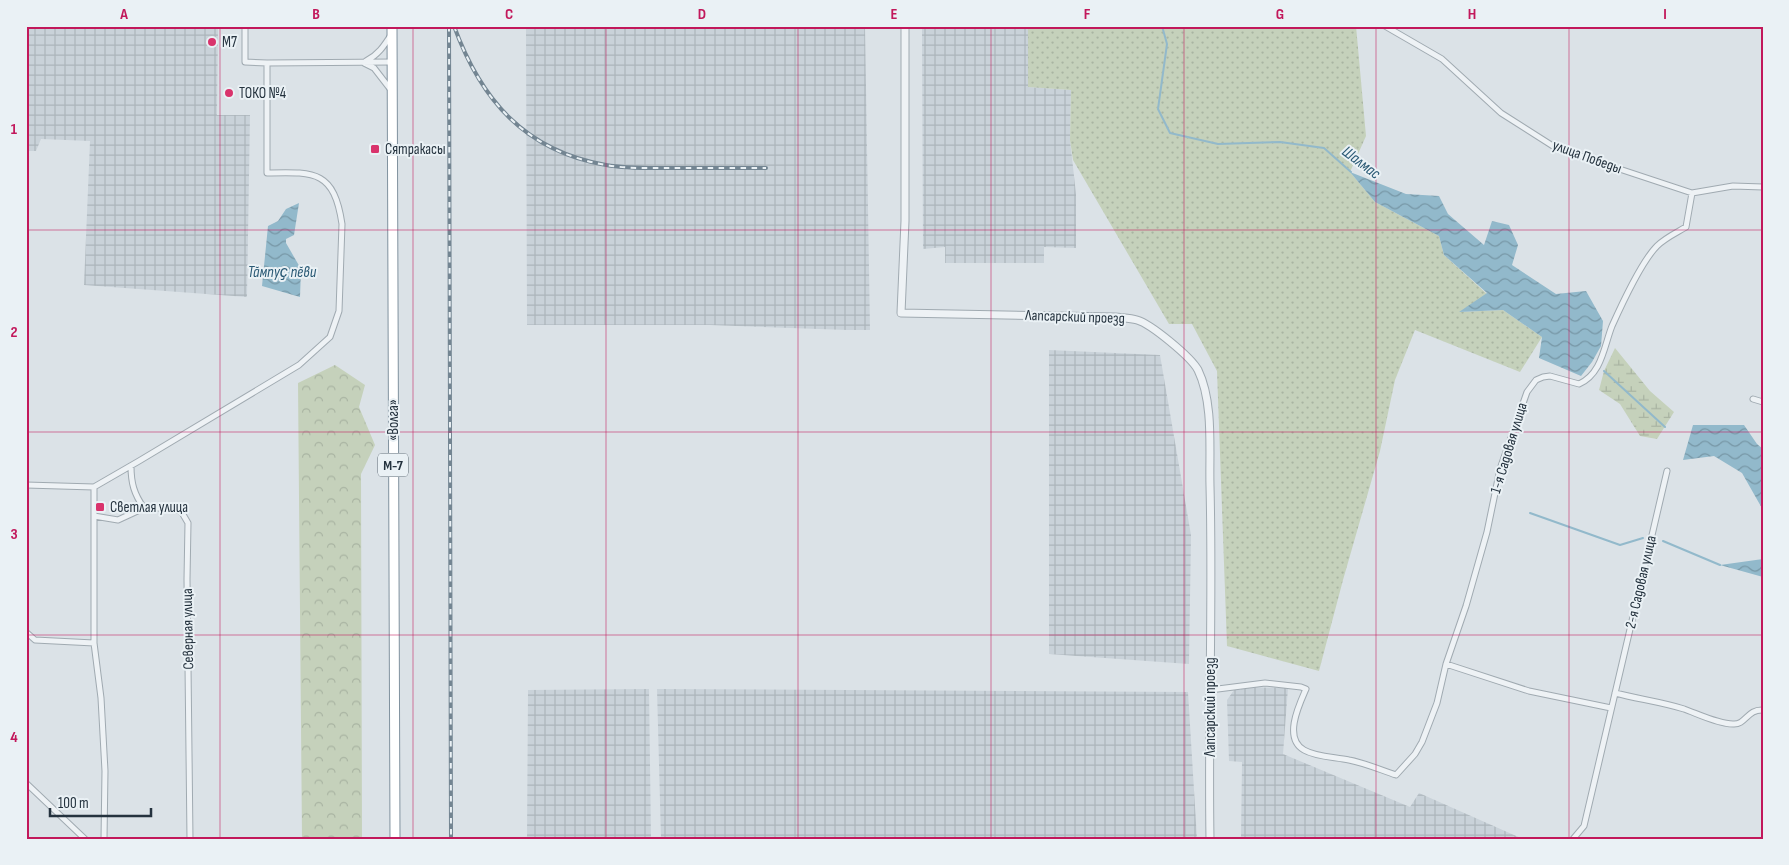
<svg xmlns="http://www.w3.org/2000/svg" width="1789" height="865" font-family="'Sofia Sans Condensed',sans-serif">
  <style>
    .industrial { fill: url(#industrial-grid) }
    .grass { fill: url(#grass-dots) }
    .forest { fill: url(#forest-crowns) }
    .wetland { fill: url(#wetland-marsh) }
    .water { fill: url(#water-waves) }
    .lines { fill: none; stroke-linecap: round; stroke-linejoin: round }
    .stream { stroke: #92b9cb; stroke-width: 2 }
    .minor-casing { stroke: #a0aab1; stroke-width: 7 }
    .tertiary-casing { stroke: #a0aab1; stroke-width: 9 }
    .trunk-casing { stroke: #81929f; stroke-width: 11 }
    .minor { stroke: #eef2f5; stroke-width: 5 }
    .tertiary { stroke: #eef2f5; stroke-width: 7 }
    .trunk { stroke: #fff; stroke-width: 9 }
    .rail-casing { stroke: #738592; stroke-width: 4 }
    .rail { stroke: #eaf1f5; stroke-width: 2; stroke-dasharray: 5.5; stroke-linecap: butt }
    .grid { fill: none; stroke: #c2185b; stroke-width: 1; stroke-opacity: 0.55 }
    .poi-dot { fill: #d9336c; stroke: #eaf1f5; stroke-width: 2 }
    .labels { text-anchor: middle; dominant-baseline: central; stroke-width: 4; stroke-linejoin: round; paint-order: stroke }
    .shield { fill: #eaf1f5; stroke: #5f6b75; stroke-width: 1 }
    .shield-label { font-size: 14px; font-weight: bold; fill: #24323e }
    .poi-label { font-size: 15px; fill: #24323e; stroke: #eaf1f5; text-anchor: start }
    .street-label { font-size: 15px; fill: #24323e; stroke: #eaf1f5 }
    .water-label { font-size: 16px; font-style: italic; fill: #2b5a75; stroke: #eaf1f5 }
    .neatline { fill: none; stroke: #c2185b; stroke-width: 2 }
    .grid-label { font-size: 16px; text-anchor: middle; font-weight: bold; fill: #c2185b }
  </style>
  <defs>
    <pattern id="industrial-grid" width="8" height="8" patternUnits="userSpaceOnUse" patternTransform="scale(1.25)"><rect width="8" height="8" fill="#c9d2d9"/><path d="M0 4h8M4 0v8" fill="none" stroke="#acb5bb"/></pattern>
    <pattern id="grass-dots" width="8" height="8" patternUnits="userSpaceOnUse" patternTransform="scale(1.25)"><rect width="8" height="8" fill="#c5d1bb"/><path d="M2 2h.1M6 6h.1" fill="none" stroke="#a9b4a2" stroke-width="1.8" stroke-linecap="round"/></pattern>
    <pattern id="forest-crowns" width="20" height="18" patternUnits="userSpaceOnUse" patternTransform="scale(1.25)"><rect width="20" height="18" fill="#c5d1bb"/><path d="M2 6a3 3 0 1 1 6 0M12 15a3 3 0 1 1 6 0" fill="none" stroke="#a9b4a2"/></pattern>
    <pattern id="wetland-marsh" width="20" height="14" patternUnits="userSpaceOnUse" patternTransform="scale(1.25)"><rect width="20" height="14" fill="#c5d1bb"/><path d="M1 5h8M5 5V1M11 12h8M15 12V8" fill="none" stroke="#a9b4a2"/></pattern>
    <pattern id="water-waves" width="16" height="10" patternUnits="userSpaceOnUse" patternTransform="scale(1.25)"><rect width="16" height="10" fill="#92b9cb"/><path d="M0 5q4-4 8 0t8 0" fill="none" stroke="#7797a6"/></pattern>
  </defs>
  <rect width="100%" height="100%" fill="#dbe2e7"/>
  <path class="industrial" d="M26,26H218L217,115H250L247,297L84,285L90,141L41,139L36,151H26Z
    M526,26H865L870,330H847L710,325H527Z
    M922,26H1028V87L1071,90L1070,140L1076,194V248L1044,247V263H945V247L923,249Z
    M1049,350L1160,355L1191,535L1189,664L1049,654Z
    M1241,687L1288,688L1283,754L1410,807L1419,793L1523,839H1241L1242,762L1229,761L1227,700L1234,690H1241Z
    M649,689L651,839H527L528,690Z
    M657,689L1188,692L1197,839H661Z"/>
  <path class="grass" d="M1028,26H1356L1366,136L1350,172L1375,202L1439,236L1444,255L1487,294L1460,312L1503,310L1542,337L1520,372L1415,330L1395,380L1380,451L1343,580L1319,671L1227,646L1217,371L1192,324H1169L1073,160L1070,140L1071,90L1028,87Z"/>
  <path class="forest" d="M335,365L365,385L359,407L375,445L361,474L362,839H302L298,383Z"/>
  <path class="wetland" d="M1615,348L1650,391L1674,412L1657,439L1640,436L1620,404L1599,390L1604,371Z"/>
  <path class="water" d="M1350,172L1406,194L1439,196L1448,214L1484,245L1492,221L1509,225L1518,245L1512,265L1556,294L1586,291L1603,321L1601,346L1592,362L1581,376L1539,358L1542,337L1503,310L1459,312L1487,293L1444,255L1439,236L1375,202Z
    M299,203L294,235L286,239V243L301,269L300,297L262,286L268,226L278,221L286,209Z
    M1693,425H1744L1757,444L1763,449V510L1742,473L1714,456L1683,460Z
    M1763,559V577L1720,565Z"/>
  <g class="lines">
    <path class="stream" d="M1162,26L1167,44L1158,109L1170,133L1218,144L1280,142L1324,148L1351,172
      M1604,371L1665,427
      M1530,513L1620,545L1643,538
      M1663,541L1720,565"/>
    <g class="minor-casing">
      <path id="minor" d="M245,26V62L267,63L392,62
        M1385,26L1442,59L1501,113L1556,148L1692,193L1733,186L1763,187
        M366,61C378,55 384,46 391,35
        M364,63L374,68L391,90
        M1753,399L1763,402
        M131,466C131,483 134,494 144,508
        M26,485L94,487
        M94,487L139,461L299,365L330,337L339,311L342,224C334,170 314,172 267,173V63
        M94,487V643L101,698L105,771L104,839
        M94,516L118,520L144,508H167L181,511L188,523L187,579L190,839
        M26,632L35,640L94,643
        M1446,664L1529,691L1611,708
        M1210,690L1265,683L1301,687L1306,689C1299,705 1283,738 1304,750C1316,757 1335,757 1349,760C1365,763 1381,770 1396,775L1415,754L1422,742L1437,703L1446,664L1466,606L1487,532L1500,469L1527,392L1536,380L1543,377L1550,376L1579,384C1602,374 1604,346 1612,326C1621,306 1642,261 1657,246C1665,238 1676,233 1686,227L1692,193
        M1615,693C1638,699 1662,702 1684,709C1698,714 1718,724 1733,724C1746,725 1747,709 1763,710
        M26,783L85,839
        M1573,839L1584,826L1667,471"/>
    </g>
    <g class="tertiary-casing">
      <path id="tertiary" d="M905,26V221L901,313L1115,317C1122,318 1130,318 1137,320C1151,324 1191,357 1198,370C1214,403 1209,451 1210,486C1213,604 1208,721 1210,839"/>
    </g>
    <g class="trunk-casing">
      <path id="trunk" d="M392,26L395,839"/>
    </g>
    <use href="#minor" class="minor"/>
    <use href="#tertiary" class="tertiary"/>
    <use href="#trunk" class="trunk"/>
    <g class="rail-casing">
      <path id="rail" d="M449,26L451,839
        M454,26C481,100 525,151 606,165C628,169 652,168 674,168C705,168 735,168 766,168"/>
    </g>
    <use href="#rail" class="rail"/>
  </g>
  <path class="grid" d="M220,26V839M413,26V839M606,26V839M798,26V839M991,26V839M1184,26V839M1376,26V839M1569,26V839M26,230H1763M26,432H1763M26,635H1763"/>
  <g class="poi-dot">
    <circle cx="212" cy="42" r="5"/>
    <circle cx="229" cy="93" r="5"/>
    <rect x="370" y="144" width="10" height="10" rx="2.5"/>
    <rect x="95" y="502" width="10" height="10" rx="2.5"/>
  </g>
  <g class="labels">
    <rect class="shield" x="378" y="453.5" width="30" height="23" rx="4"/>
    <g class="shield-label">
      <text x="393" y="465">М-7</text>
    </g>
    <g class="poi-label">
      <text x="222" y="42">М7</text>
      <text x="239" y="93">ТОКО №4</text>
      <text x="385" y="149">Сятракасы</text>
      <text x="110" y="507">Светлая улица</text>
    </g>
    <g class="street-label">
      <text transform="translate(1587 157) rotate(20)">улица Победы</text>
      <text transform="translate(1075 317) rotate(2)">Лапсарский проезд</text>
      <text transform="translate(393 420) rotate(-90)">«Волга»</text>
      <text transform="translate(1509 448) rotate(-73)">1-я Садовая улица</text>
      <text transform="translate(1641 582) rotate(-77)">2-я Садовая улица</text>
      <text transform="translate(188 629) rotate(-91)">Северная улица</text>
      <text transform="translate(1210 707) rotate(-90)">Лапсарский проезд</text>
    </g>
    <g class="water-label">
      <text transform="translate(1361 163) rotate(37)">Шалмас</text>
      <text x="282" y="272">Тӑмпуҫ пӗви</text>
    </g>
  </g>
  <rect width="1789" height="865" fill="none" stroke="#eaf1f5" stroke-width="55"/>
  <path d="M50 808v8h101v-8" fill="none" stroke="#24323e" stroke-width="2.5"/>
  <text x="58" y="808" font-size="15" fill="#24323e" stroke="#eaf1f5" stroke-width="4" paint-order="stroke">100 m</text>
  <rect x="28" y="28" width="1734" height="810" class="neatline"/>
  <g class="grid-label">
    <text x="124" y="19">A</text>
    <text x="316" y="19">B</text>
    <text x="509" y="19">C</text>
    <text x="702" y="19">D</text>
    <text x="894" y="19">E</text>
    <text x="1087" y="19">F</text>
    <text x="1280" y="19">G</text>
    <text x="1472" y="19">H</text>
    <text x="1665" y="19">I</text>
    <text x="14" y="134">1</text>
    <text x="14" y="337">2</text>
    <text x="14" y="539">3</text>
    <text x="14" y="742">4</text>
  </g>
</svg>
